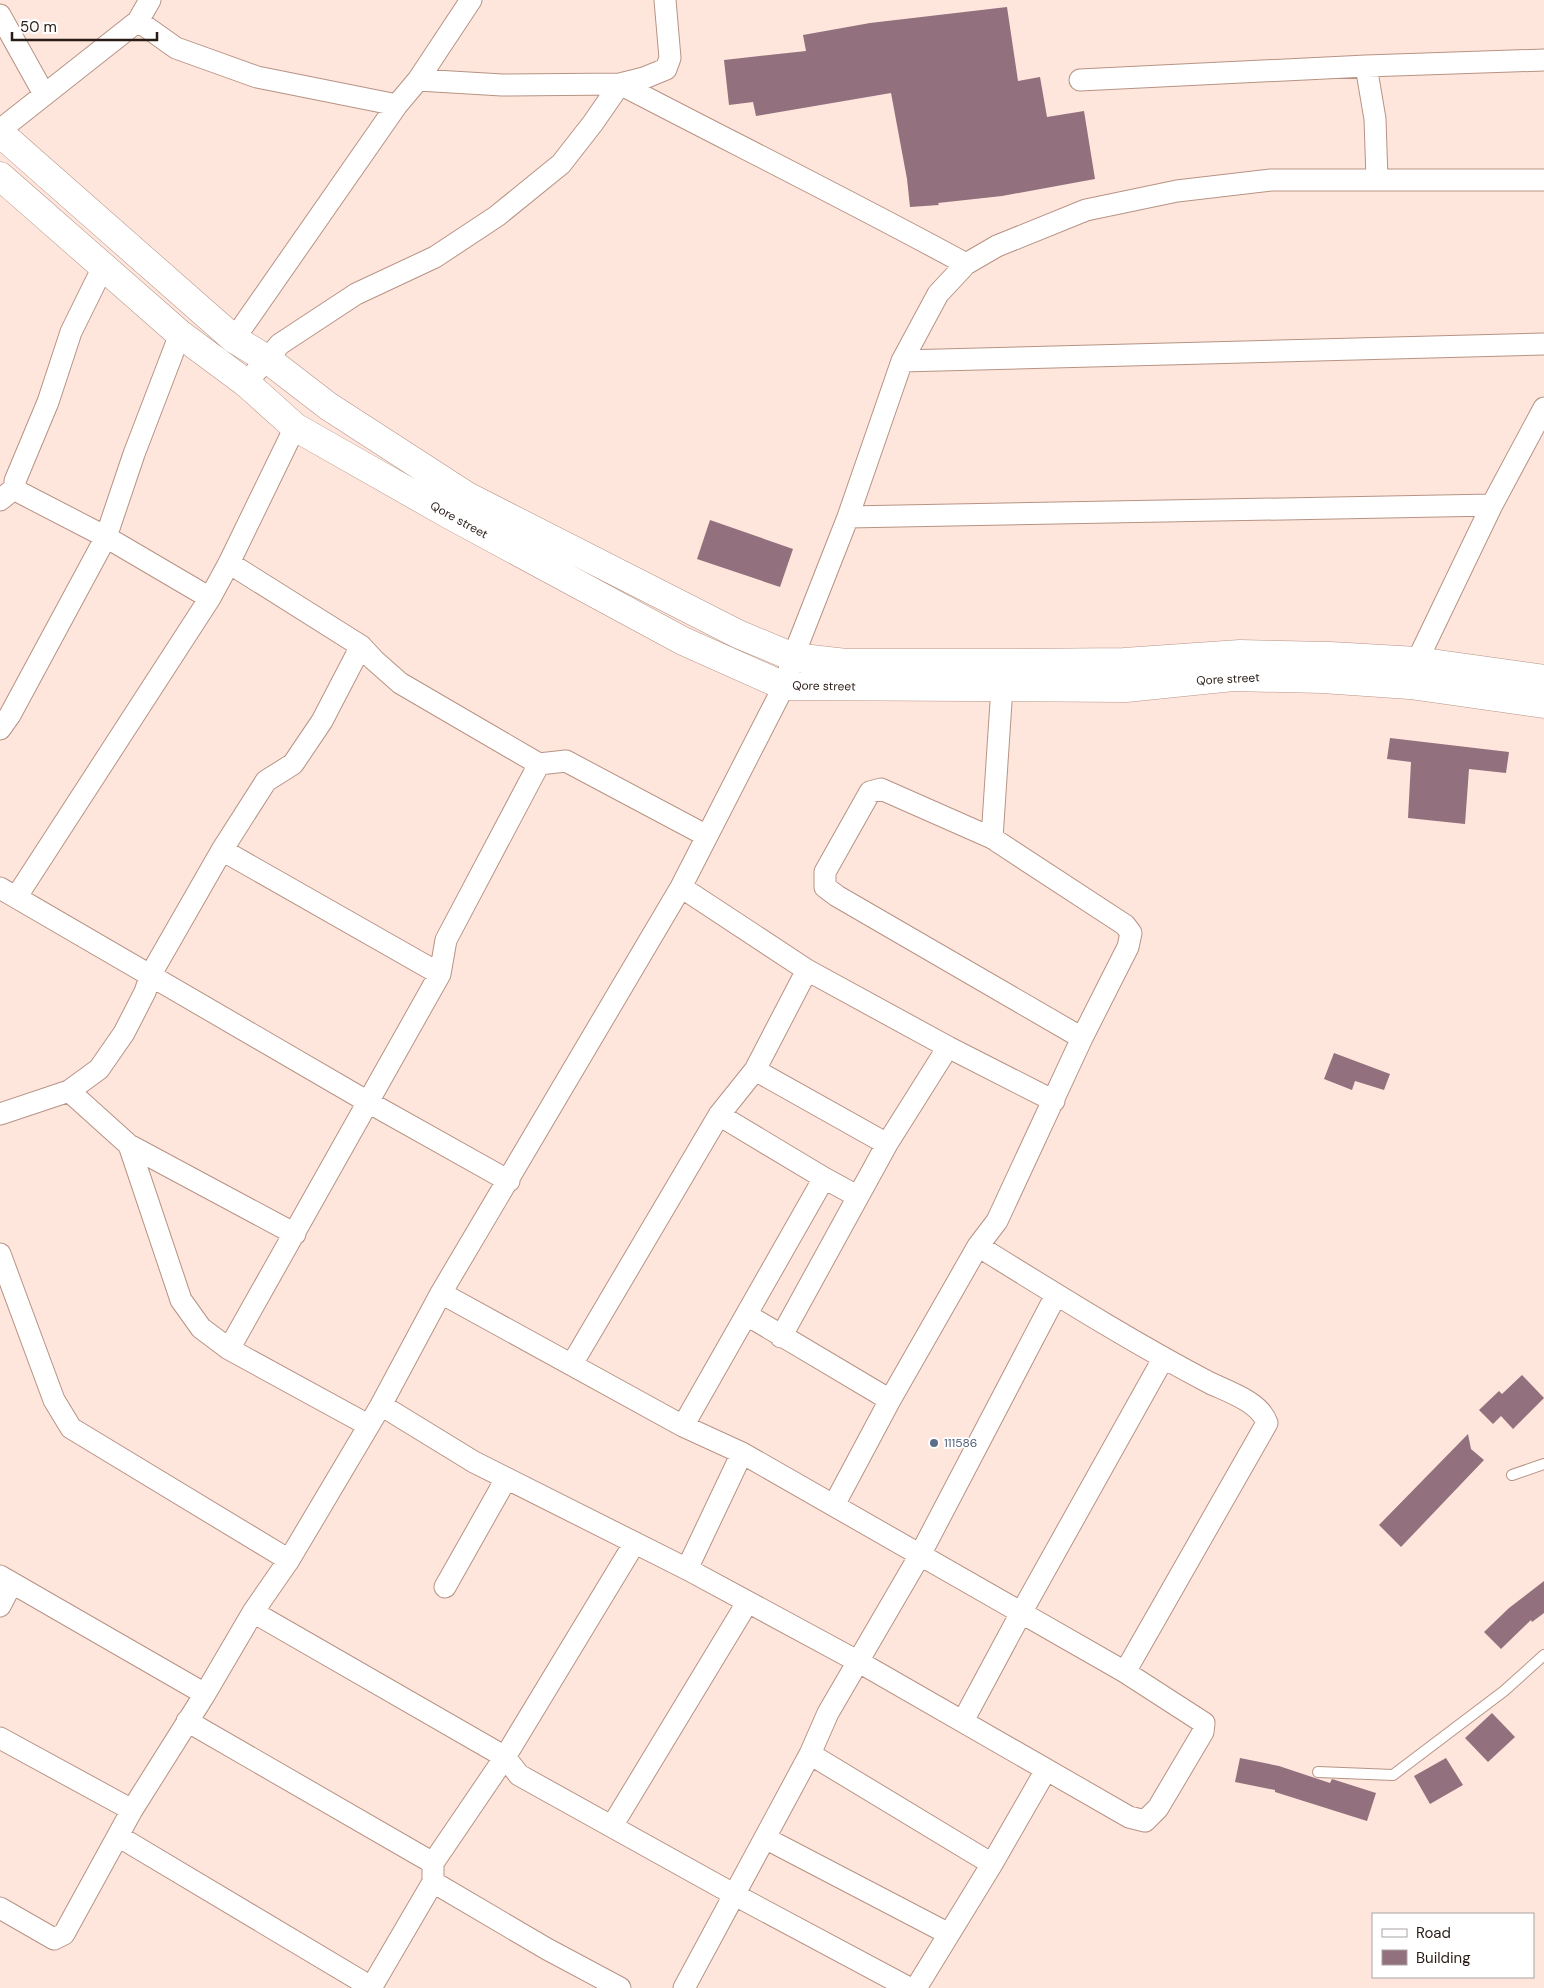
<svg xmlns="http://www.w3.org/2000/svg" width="1544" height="1988" font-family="'DM Sans',sans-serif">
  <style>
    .building { fill: #93707d }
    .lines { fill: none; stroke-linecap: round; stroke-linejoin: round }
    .lane-casing { stroke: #b79384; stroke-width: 12 }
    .street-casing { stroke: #b79384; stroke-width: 23 }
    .secondary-casing { stroke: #b79384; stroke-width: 29 }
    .lane { stroke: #fff; stroke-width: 10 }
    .street { stroke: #fff; stroke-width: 21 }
    .secondary { stroke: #fff; stroke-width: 28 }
    .service-dot { fill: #5c6f8a; stroke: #fff; stroke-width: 2 }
    .labels { text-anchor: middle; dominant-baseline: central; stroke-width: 4; stroke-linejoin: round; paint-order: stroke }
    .street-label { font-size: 12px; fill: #291c16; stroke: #fff }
    .service-label { font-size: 12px; fill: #4e5e75; stroke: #fff; text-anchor: start }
  </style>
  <rect width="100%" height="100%" fill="#fee6dd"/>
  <path class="building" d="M1007,7L1018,81L1040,77L1047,117L1084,111L1095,179L1002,196L938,203L939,205L910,207L907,179L891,93L756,116L753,102L729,105L724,60L806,51L803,35L870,23Z
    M710,520L793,549L780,587L697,559Z
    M1390,738L1509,752L1506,773L1469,769L1465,824L1408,818L1411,762L1387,759Z
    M1334,1053L1390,1074L1384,1090L1355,1081L1352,1090L1324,1079Z
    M1522,1375L1544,1398L1513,1429L1501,1416L1493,1424L1479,1410L1499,1391L1502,1394Z
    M1468,1434L1471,1449L1484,1460L1401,1547L1379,1525Z
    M1544,1581V1613L1532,1622L1531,1620L1501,1649L1484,1632L1509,1608Z
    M1492,1713L1515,1737L1488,1762L1465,1738Z
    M1240,1758L1279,1766L1330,1783L1332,1779L1376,1793L1367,1821L1275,1792V1790L1235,1782Z
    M1446,1758L1463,1785L1430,1804L1414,1776Z"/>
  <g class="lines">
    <g class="lane-casing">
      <path id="lane" d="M1512,1475L1544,1464
        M1318,1772L1393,1775L1504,1691L1544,1655"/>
    </g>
    <g class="street-casing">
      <path id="street" d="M0,15L44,94
        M138,21L176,48L257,77L397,105
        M1366,66L1375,119L1377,179
        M418,80L502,85L620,84L644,78L666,69L670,58L665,0
        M1080,80L1366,66L1544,60
        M620,84C735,144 852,202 966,264
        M0,130L138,21L150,0
        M103,267L71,332L48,402L15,481V488L21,493L106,537L210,598
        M234,339L397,105L418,80L471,0
        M902,361L1544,344
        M246,383L280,344L356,294L435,257L497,216L561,164L593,123L620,84
        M0,500L15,488
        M848,517L1492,505
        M229,563L361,646L374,660L400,683L539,764L566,761L707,836
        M1417,661L1492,505L1544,408
        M0,729L10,715L106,537L134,454L180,334
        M992,838L1002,687
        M222,850L440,974
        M681,887L807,970L948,1047L1054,1101
        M0,888L368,1102L509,1181
        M17,896L210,598L229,563L295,427
        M755,1070L887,1144
        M69,1091L129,1145L295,1234
        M0,1114L69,1091L99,1069L124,1033L145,992L151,974L222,850L266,781L293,764L322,721L361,646
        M719,1115L824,1178L857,1196
        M129,1145L181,1300L201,1328L229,1349L368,1425
        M978,1246C1054,1293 1130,1341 1210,1383C1229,1392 1260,1402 1267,1423L1125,1672
        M0,1254L54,1400L71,1428L289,1560
        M747,1315L890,1400
        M781,1337L887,1144L948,1047
        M229,1349L440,974L446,940L539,764
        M572,1364L719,1115L755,1070L807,970
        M381,1405L474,1462L687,1569L859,1662L1129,1817L1145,1821L1158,1808L1203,1732L1204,1723L1125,1672L742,1453L683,1426L441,1293
        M683,1426L824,1178
        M834,1505L890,1400L978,1246L997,1221L1082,1038L1128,947L1131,933L1125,925L992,838L881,789L870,792L825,872V887L837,896L1082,1038
        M687,1569L742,1453
        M0,1576L205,1694
        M445,1587L506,1479
        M0,1606L12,1583
        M253,1612L505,1757L519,1775L735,1895L909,1988
        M187,1721L433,1863
        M963,1721L1021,1613L1163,1359
        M0,1738L132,1810
        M810,1754L992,1864
        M612,1826L747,1603
        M118,1836L371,1987
        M765,1838L949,1934
        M433,1882L547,1949L620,1988
        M0,1908L54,1939L64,1934L132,1810L205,1694L253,1612L289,1560L381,1405L441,1293L681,887L784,686L793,657L848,517L902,361L938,294L966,264L997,246L1086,210L1177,191L1271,180H1544
        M371,1988L433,1882V1863L505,1757L634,1544
        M684,1988L810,1754L828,1713L920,1555L1056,1295
        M916,1988L992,1864L1046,1770"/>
    </g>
    <g class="secondary-casing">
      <path id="secondary" d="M0,133L234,339L267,359L328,406L467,496L738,634L793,657L846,663H1003L1124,662L1240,654L1330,656L1417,661L1544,679
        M0,176L180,334L246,383L295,427L448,514L683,641L784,686L1126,688L1233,677L1322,679L1410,685L1544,704"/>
    </g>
    <use href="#lane" class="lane"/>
    <use href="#street" class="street"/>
    <use href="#secondary" class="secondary"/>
  </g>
  <circle class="service-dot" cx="934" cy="1443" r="5"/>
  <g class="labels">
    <g class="street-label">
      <text transform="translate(459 520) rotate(29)">Qore street</text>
      <text transform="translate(1228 679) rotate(-3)">Qore street</text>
      <text transform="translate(824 686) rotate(1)">Qore street</text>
    </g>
    <g class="service-label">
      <text x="944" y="1443">111586</text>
    </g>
  </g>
  <rect x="1372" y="1913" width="162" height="65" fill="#ffffff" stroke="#a9a4a2"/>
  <rect x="1382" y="1929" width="25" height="8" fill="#ffffff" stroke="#a9a4a2"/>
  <text x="1416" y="1938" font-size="15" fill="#291c16">Road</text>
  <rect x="1382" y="1950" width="25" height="15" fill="#93707d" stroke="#a9a4a2"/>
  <text x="1416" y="1963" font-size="15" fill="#291c16">Building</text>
  <path d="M12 32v8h145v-8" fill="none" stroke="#291c16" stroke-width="2.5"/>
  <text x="20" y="32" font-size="15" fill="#291c16" stroke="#ffffff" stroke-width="4" paint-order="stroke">50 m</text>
</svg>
